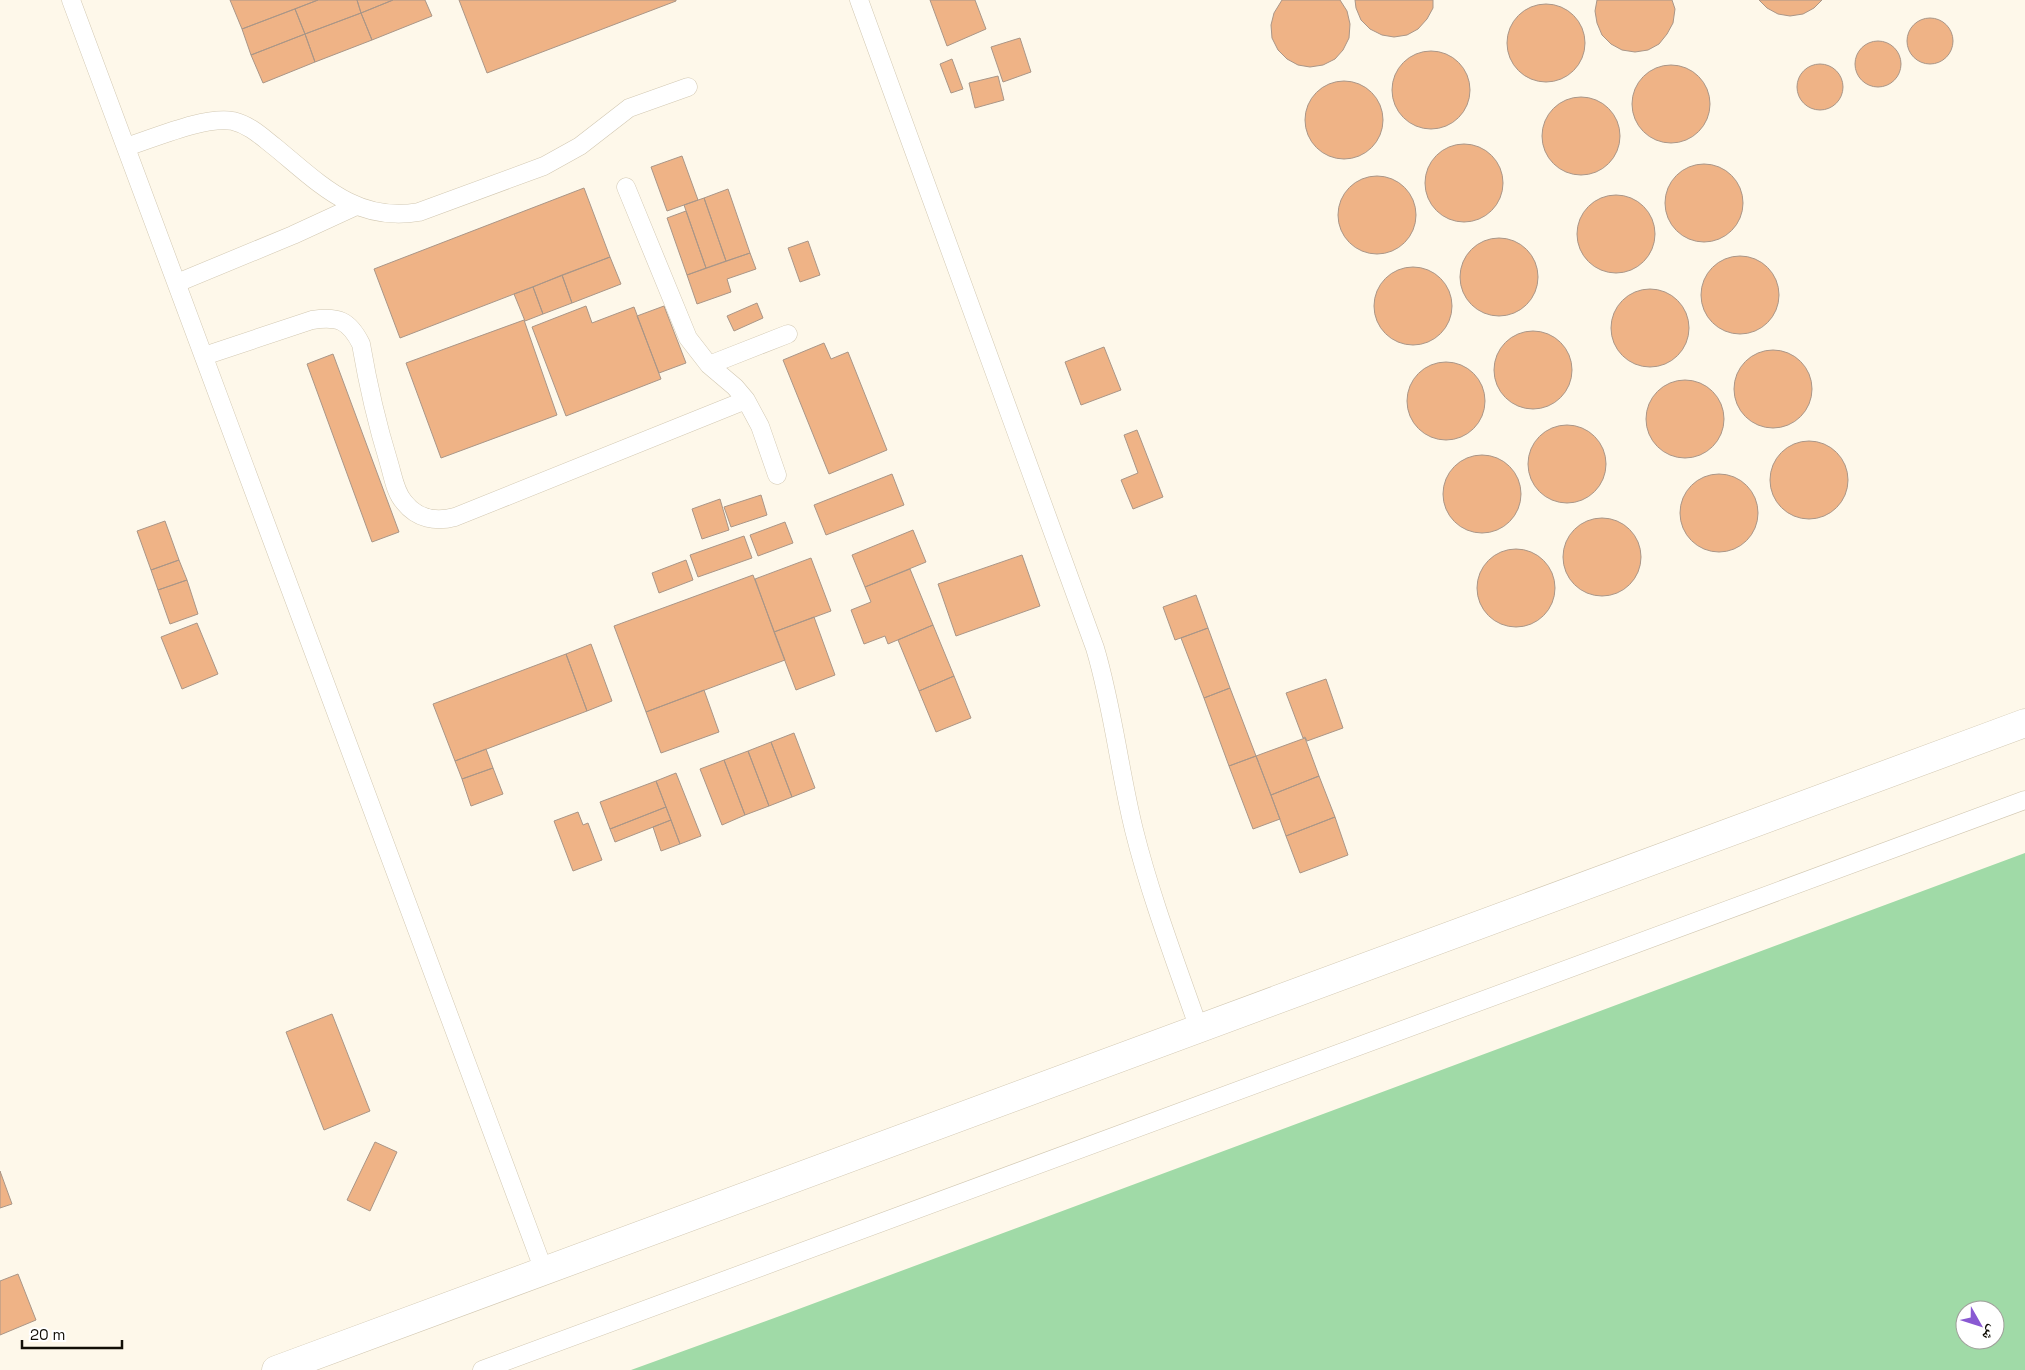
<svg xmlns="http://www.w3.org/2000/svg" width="2025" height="1370" font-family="'Space Grotesk','Noto Naskh Arabic',sans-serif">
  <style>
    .water { fill: #a0daa7; fill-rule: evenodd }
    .building { fill: #efb386; stroke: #aa9687 }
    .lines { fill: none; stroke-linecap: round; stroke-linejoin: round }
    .lane-casing { stroke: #d2c8b2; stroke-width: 19 }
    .secondary-casing { stroke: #d2c8b2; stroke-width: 29 }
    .lane { stroke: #fff; stroke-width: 18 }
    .secondary { stroke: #fff; stroke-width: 28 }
  </style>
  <rect width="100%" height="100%" fill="#fef8ea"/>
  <path class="water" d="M2025,853V1370H631L788,1313ZM1965,1310H1995V1340H1965Z"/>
  <path class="building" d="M230,0H318L242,29Z
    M318,0H357L361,13L305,34L295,9Z
    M357,0H393L361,13Z
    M393,0H425L432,16L372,40L361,13Z
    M459,0H676V1L487,73Z
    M930,0H975L986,29L947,46Z
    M1282,0H1340L1347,11L1350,24L1349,38L1343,50L1335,59L1323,65L1310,67L1298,65L1287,59L1278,50L1272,38L1271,25L1274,13Z
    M1355,0H1433V8L1427,19L1418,29L1407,35L1394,37L1382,35L1370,29L1361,20L1356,8Z
    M1597,0H1672L1675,9L1673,23L1667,34L1659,44L1648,50L1635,52L1622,50L1611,44L1602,35L1597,23L1595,11Z
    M1759,0H1822L1814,8L1803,14L1790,16L1778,14L1767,8Z
    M1507 43a39 39 0 1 1 78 0a39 39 0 1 1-78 0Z
    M295,9L305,34L251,55L242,29Z
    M361,13L372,40L315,62L305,34Z
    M1907 41a23 23 0 1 1 46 0a23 23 0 1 1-46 0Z
    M305,34L315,62L263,83L251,55Z
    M1020,38L1031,72L1003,82L991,47Z
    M1855 64a23 23 0 1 1 46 0a23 23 0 1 1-46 0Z
    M1392 90a39 39 0 1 1 78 0a39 39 0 1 1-78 0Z
    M952,59L963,89L951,93L940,64Z
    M1797 87a23 23 0 1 1 46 0a23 23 0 1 1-46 0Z
    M1632 104a39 39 0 1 1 78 0a39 39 0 1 1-78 0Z
    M998,76L1004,100L975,108L969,83Z
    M1305 120a39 39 0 1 1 78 0a39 39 0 1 1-78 0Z
    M1542 136a39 39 0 1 1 78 0a39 39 0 1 1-78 0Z
    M1425 183a39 39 0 1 1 78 0a39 39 0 1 1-78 0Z
    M682,156L698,200L667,211L651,167Z
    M1665 203a39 39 0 1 1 78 0a39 39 0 1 1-78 0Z
    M1338 215a39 39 0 1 1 78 0a39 39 0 1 1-78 0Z
    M584,188L610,257L400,338L374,269Z
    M728,189L750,253L726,261L704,198Z
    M1577 234a39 39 0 1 1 78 0a39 39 0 1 1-78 0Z
    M704,198L726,261L706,268L684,205Z
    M686,211L706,268L687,275L667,218Z
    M1460 277a39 39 0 1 1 78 0a39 39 0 1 1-78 0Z
    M808,241L820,275L800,282L788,248Z
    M750,253L756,269L727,279L731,292L697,304L687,275Z
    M1701 295a39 39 0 1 1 78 0a39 39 0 1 1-78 0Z
    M610,257L621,284L572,303L562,275Z
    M1374 306a39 39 0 1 1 78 0a39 39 0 1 1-78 0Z
    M562,275L572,303L543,314L533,287Z
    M533,287L543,314L525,321L514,294Z
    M1611 328a39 39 0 1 1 78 0a39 39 0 1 1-78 0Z
    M757,303L763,318L734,331L727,316Z
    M586,306L592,323L634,307L661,379L566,416L532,327Z
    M664,306L686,363L659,373L637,316Z
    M524,320L557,415L441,458L406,363Z
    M1494 370a39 39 0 1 1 78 0a39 39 0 1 1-78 0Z
    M824,343L831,359L848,352L887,450L829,474L783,360Z
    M1104,347L1121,390L1081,405L1065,362Z
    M1734 389a39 39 0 1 1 78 0a39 39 0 1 1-78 0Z
    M333,354L399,532L372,542L307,364Z
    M1407 401a39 39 0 1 1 78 0a39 39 0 1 1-78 0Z
    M1646 419a39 39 0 1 1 78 0a39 39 0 1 1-78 0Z
    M1528 464a39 39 0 1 1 78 0a39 39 0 1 1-78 0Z
    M1137,430L1163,497L1133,509L1121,480L1138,473L1124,435Z
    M1770 480a39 39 0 1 1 78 0a39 39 0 1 1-78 0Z
    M1443 494a39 39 0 1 1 78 0a39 39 0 1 1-78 0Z
    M1680 513a39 39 0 1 1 78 0a39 39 0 1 1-78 0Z
    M892,474L904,505L826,535L814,505Z
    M761,495L767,515L731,527L724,507Z
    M720,499L729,530L702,539L692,509Z
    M1563 557a39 39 0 1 1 78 0a39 39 0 1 1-78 0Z
    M165,521L179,560L151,570L137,531Z
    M785,522L793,543L758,556L750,535Z
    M913,530L926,562L865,587L852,555Z
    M744,536L752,558L698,577L690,555Z
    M1477 588a39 39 0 1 1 78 0a39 39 0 1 1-78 0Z
    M1022,555L1040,606L956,636L938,584Z
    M811,558L831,611L774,632L755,579Z
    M179,560L187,580L158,590L151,570Z
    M686,560L693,580L659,593L652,573Z
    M910,569L933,625L888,644L885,636L864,644L851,610L871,602L865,587Z
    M753,575L785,660L646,712L614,626Z
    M187,580L198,614L170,624L158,590Z
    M1196,595L1208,628L1175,640L1163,607Z
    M814,617L835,675L796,690L774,632Z
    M197,623L218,674L182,689L161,637Z
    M933,625L954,676L919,691L898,640Z
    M1208,628L1230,688L1204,698L1181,638Z
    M591,644L612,701L587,711L566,654Z
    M566,654L587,711L455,761L433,704Z
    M954,676L971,718L936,732L919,691Z
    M1326,679L1343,728L1307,741L1305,737L1303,738L1286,693Z
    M1230,688L1256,756L1229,766L1204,698Z
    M704,690L719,732L661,753L646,712Z
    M794,733L815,788L792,797L771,742Z
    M1305,738L1319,776L1271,795L1256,756Z
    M771,742L792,797L769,806L748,751Z
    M486,749L493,768L462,779L455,761Z
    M748,751L769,806L745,815L724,760Z
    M1256,756L1280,819L1253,829L1229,766Z
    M724,760L745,815L722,825L700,769Z
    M493,768L503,794L471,806L462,779Z
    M676,773L701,836L680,844L656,781Z
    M1319,776L1335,817L1286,836L1271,795Z
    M656,781L666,807L610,829L600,802Z
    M666,807L671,820L615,842L610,829Z
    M578,812L583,825L588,823L602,860L573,871L554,821Z
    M1335,817L1348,855L1300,873L1286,836Z
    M671,820L680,844L661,851L653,827Z
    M332,1014L370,1111L324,1130L286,1032Z
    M375,1142L397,1152L370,1211L347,1200Z
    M0,1171L12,1204L0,1208Z
    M18,1274L36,1320L0,1335V1281Z"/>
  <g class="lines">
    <g class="lane-casing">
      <path id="lane" d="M71,0L544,1271
        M859,0L1095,648C1113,708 1119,769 1134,830C1151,898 1176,963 1199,1029
        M126,147C155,138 204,116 233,121C250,125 262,137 275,147C320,184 356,223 419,212L544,166L580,146L629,108L688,87
        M626,187L688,338L709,365L735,387L746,400L760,426L777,475
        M177,283L293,235L356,206
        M204,356L312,320C338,316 349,320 361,344C368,385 377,424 389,463C393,476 395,492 404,502C417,519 436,522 455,517L746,400
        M709,365L788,334
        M482,1370L2025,800"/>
    </g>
    <g class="secondary-casing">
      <path id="secondary" d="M276,1370L2025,723"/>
    </g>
    <use href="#lane" class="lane"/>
    <use href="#secondary" class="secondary"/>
  </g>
  <g transform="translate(1980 1325) rotate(129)"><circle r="24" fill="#ffffff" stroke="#a09f9b"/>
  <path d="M0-4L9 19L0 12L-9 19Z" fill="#8959d2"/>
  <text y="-8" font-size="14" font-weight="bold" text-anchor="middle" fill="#110e06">ش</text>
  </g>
  <path d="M22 1340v8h100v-8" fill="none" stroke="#110e06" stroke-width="2.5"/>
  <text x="30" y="1340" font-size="15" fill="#110e06" stroke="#ffffff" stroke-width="4" paint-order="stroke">20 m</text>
</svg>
